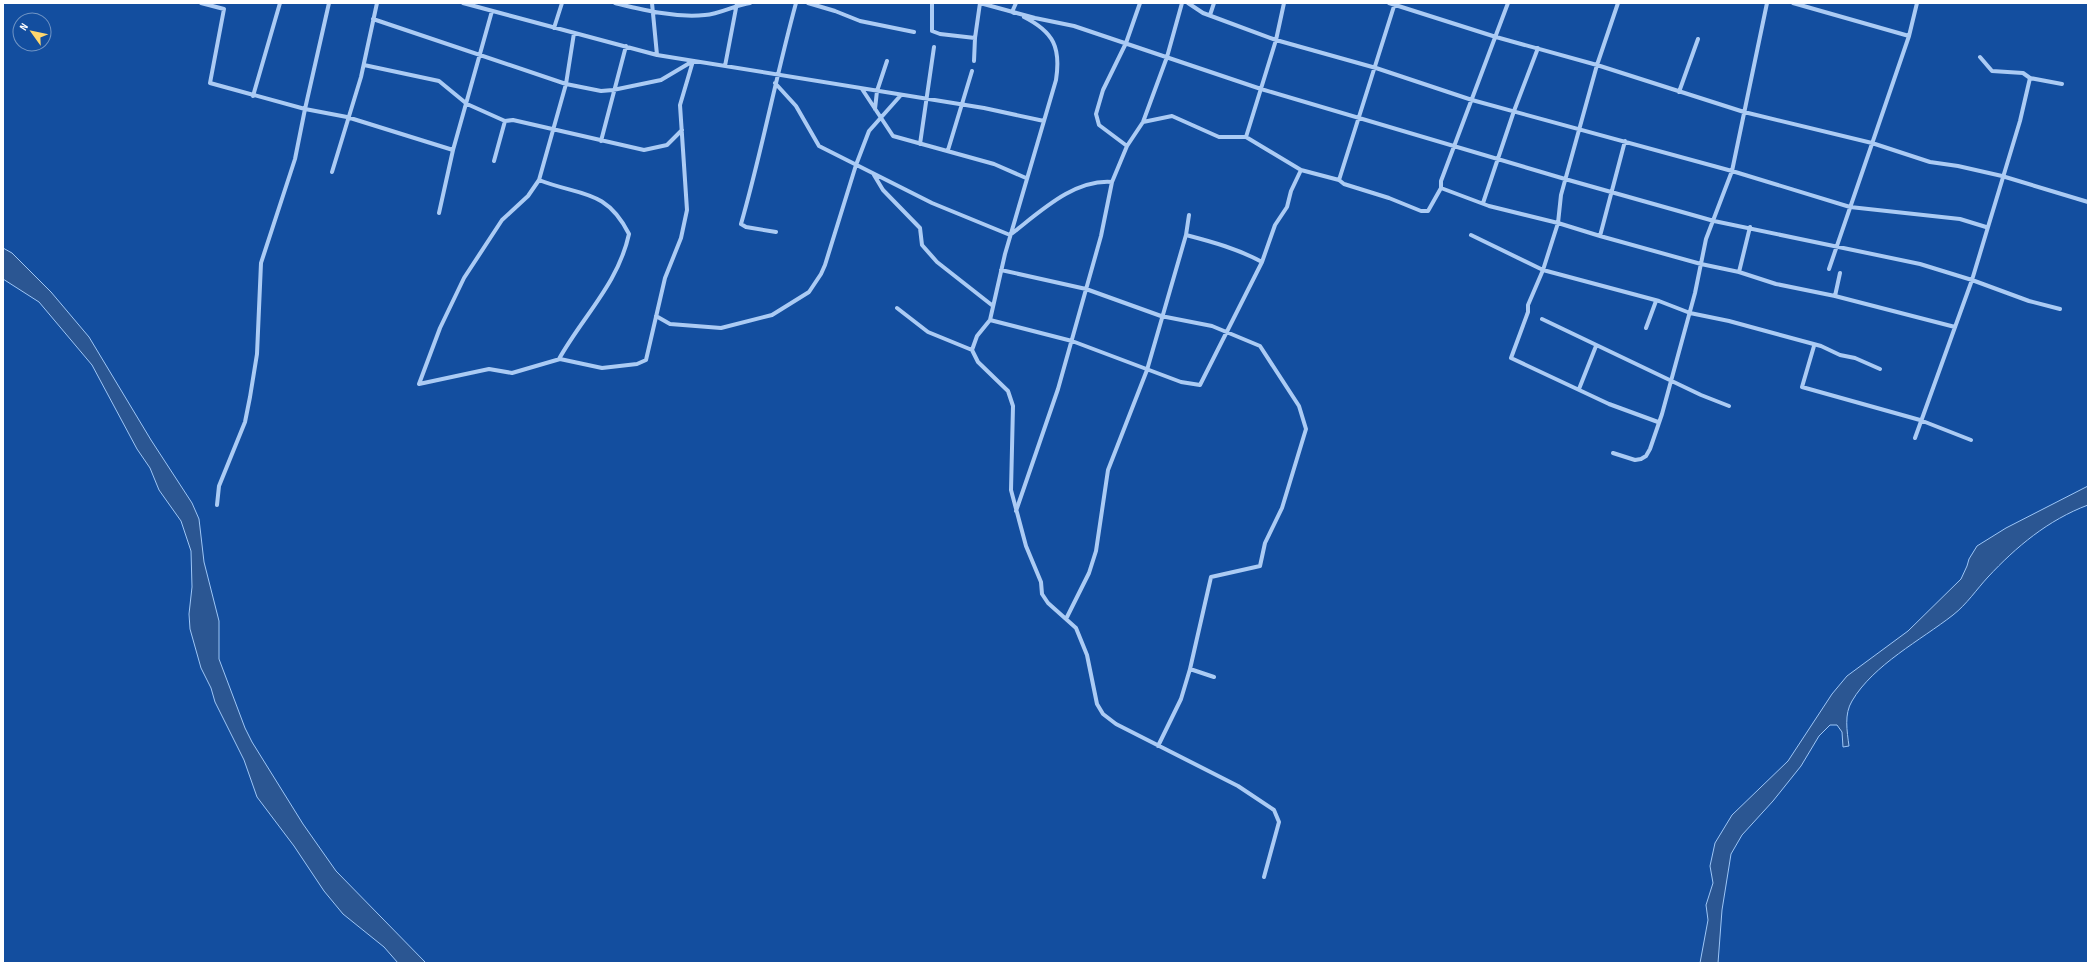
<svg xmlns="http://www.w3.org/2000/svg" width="2091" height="966" font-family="'Sofia Sans Condensed',sans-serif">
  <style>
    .water { fill: #2b5692; stroke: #9dc6f7 }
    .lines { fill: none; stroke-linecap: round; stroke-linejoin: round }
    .minor { stroke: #abcbf4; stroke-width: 4 }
  </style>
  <rect width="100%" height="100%" fill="#134e9f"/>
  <path class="water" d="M3,248L12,253L51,292L89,337L151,440L192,503L199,519L204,562L219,621V659L245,728L252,742L303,824L336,871L426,963H398L384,947L343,914L324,891L294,846L257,797L244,760L215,702L211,688L201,668L190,629L189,614L192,587L191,551L181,521L159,490L150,468L137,449L92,365L39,302L3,279Z
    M2088,486V505C2048,520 2016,547 1988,577C1976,590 1967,604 1953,615C1921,640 1873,665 1852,701C1844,714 1847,731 1849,746L1843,747L1842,732L1837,725H1830L1819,736L1801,766L1773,801L1742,835L1731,854L1722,910L1718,963H1700L1708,920L1706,905L1713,883L1710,866L1715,843L1732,815L1788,761L1832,694L1847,676L1908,631L1961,579L1967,566L1969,559L1977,546L2006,528Z"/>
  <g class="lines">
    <path class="minor" d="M201,3L224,9L210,83L305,109L329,3
      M463,3L657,55L984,108L1044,121
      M615,3C644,10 675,18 705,15C720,14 735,5 750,3
      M652,3L657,55
      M808,3L835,11L860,21L914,32
      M932,3V31L940,34L975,38
      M980,3L1035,18L1074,26L1261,89L1565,179L1714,221L1920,264L1972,280L2029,301L2060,309
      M1140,3L1126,43L1103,90L1096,114L1099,125L1127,146L1143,122L1167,57L1182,3
      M1188,3L1203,13L1276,40L1376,68L1472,100L1732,171L1850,207L1960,219L1986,227
      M1389,3L1496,37L1597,65L1744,112L1872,143L1930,162L1958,166L2002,176L2088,202
      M1618,3L1597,65L1561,195L1558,223L1543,270L1528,305V312L1511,358L1609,404L1658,422
      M1793,3L1909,36
      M1014,13L1012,12L1016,3
      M1210,15L1214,3
      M1024,17C1054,32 1061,48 1056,80L1005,254L990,320L977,336L972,350L978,362L1008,391L1013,406L1011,490L1026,546L1041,582L1042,594L1048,603L1076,628L1087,655L1097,704L1103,714L1116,724L1238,786L1274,810L1279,822L1264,877
      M373,19L566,84L601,91L613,90L661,80L693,61L680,105L687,210L681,238L665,278L646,360L637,364L602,368L560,359L512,373L489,369L419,384
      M554,28L562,3
      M1980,57L1992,71L2023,73L2030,78L2062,84
      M974,61L975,38L980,3
      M364,65L439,81L467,104L505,121L513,120L644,150L667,145L682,130
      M725,66L737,3
      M775,83L796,106L819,146L932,203L1010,235C1039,213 1073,179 1112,182
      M862,89L893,136L994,164L1026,178
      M1679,92L1698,39
      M253,96L280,3
      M875,109L877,91L887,61
      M1143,122L1172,116L1219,137H1246L1301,170L1339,180L1344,184L1389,198L1421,211H1428L1441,188V181L1508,3
      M1246,137L1276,40L1284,3
      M601,141L626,46
      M920,144L934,47
      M948,150L972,71
      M494,161L505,121
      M332,172L361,77L377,3
      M874,175L883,190L920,228L922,245L937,262L993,306
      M539,180C579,196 606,188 629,234C618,284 583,316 559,359
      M1339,180L1395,3
      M1441,188L1489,206L1558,223L1600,236L1701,264L1739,272L1776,284L1835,296L1955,327
      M1483,203L1514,111L1538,48
      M439,213L453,150L492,11
      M776,232L746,227L741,224C762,151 776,76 796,3
      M1471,235L1543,270L1659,301L1690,313L1729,321L1821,346L1840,355L1855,358L1880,369
      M1600,236L1625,141
      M1262,262L1275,225L1287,207L1291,191L1301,170
      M1829,269L1909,36L1917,3
      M1001,270L1086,289L1161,316L1212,326L1260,346L1299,406L1306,429L1282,508L1265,543L1260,566L1211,577L1190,669L1181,699L1158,746
      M1739,272L1750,227
      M1835,296L1840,273
      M897,308L928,332L972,350
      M656,316L670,324L721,328L772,315L809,292L821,274L825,265L856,165L869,131L901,95
      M1542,319L1701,395L1729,406
      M990,320L1072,341L1181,382L1200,385L1262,262C1238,249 1213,242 1186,235
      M1646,328L1656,301
      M1814,346L1802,387L1920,420L1971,440
      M419,384L440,328L464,278L502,220L528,196L539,180L566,84L574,33
      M1579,389L1596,346
      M1915,438L1972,280L2020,121L2030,78
      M1613,453L1635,460L1641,459L1646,456L1650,449L1662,414L1695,293L1706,239L1732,171L1767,3
      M217,505L219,486L245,422L250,397L257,354L261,263L295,159L305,109L347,117L453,150
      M1016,511L1058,389L1101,236L1112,182L1127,146
      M1066,619L1089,573L1096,551L1108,470L1147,370L1186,235L1189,215
      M1190,669L1214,677"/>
  </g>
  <rect width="2091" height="966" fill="none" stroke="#ffffff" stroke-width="8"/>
  <g transform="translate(32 32) rotate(303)"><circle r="19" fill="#134e9f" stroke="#7195c5"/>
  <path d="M0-3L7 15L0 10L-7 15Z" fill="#ffd76e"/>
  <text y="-6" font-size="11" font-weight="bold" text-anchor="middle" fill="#ffffff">N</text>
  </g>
</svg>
